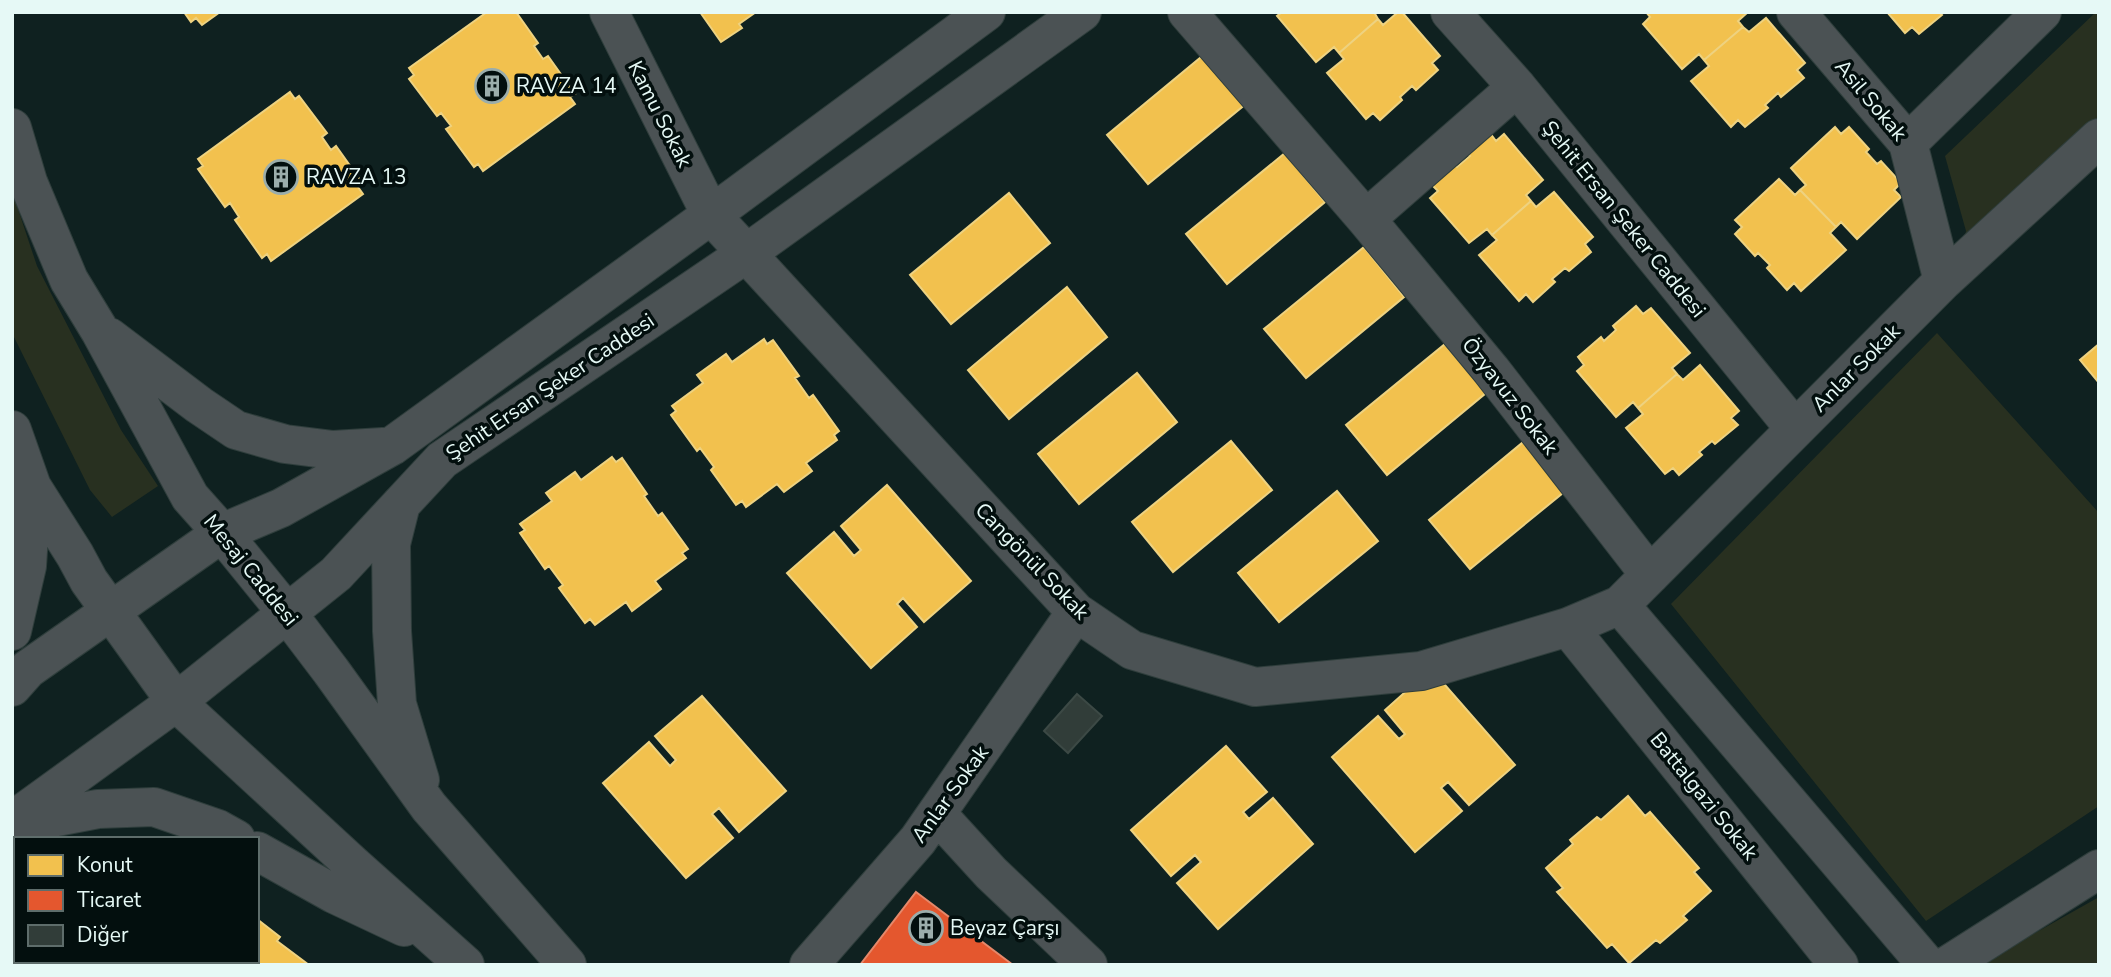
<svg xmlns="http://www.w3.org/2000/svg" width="2111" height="977" font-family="'Nunito Sans',sans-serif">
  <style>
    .green { fill: #283020 }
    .homes { fill: #f2c14e; stroke: #eed280; stroke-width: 2 }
    .shops { fill: #e4572e; stroke: #e5886a; stroke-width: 2 }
    .building { fill: #313d39; stroke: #3c4945; stroke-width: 2 }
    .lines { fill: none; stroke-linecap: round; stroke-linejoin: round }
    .minor-casing { stroke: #2f3e3c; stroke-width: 40 }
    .minor { stroke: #4b5254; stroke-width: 38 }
    .labels { text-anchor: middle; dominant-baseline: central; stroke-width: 7; stroke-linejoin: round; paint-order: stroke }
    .poi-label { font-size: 21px; fill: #e6f9f6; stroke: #030f0e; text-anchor: start }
    .street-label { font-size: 21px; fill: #e6f9f6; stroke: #030f0e }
  </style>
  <rect width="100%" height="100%" fill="#0f2120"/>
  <path class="green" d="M2096,12H2099V126L1959,260L1966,231L1945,156Z
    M12,191L37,266L121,430L158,486L112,517L90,490L12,333Z
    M1937,333L2099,513V806L1926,921L1671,604Z
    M2099,897V965H1978Z"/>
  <path class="homes" d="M184,12H220L202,25L196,18L191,22Z
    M487,12H516L538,43L534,46L543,59L548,56L575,94L570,97L575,104L483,171L478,164L474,167L446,129L451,126L441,113L437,116L409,79L414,75L409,68Z
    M700,12H756L739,24L742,28L721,42Z
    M1282,12H1374L1378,19L1339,53L1334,47L1316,62L1277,16Z
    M1398,12H1402L1440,56L1432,63L1438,70L1416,90L1412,86L1400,97L1402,100L1380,120L1373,113L1366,119L1327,73L1344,59L1339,53L1378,19L1383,25Z
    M1646,12H1748L1738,21L1743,27L1704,60L1699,54L1682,69L1643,24L1650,17Z
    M1887,12H1939L1942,15L1919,34L1912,27L1905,33Z
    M1766,18L1805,63L1797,70L1804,78L1781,97L1778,93L1765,105L1768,108L1745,127L1738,120L1731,127L1691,81L1709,66L1704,60L1743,27L1749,32Z
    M1206,53L1247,103L1148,184L1107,135Z
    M290,92L295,99L299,96L327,133L322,137L331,150L336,146L363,184L358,187L363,194L271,261L267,254L262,258L235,220L239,217L230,203L225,207L198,169L203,166L198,159Z
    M1835,127L1841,134L1849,127L1869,149L1866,152L1877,164L1881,161L1901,183L1894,190L1901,197L1857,239L1841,222L1836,227L1800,190L1806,185L1791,168Z
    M1490,133L1496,141L1504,134L1543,180L1526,195L1531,201L1492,235L1487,229L1469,243L1430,198L1438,191L1431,184L1454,164L1457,167L1470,156L1467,153Z
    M1285,153L1325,202L1227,284L1186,234Z
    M1779,179L1795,195L1800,190L1836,227L1830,233L1846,250L1801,291L1794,283L1787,290L1767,268L1770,265L1758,253L1755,256L1735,234L1742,227L1735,220Z
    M1554,192L1593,237L1585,244L1591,252L1569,271L1565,268L1552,279L1555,282L1533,302L1526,294L1519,301L1479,255L1497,240L1492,235L1531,201L1536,207Z
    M1009,193L1050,243L951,324L910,275Z
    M1364,247L1404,297L1306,378L1264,329Z
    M1067,287L1107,337L1009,419L968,370Z
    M1636,306L1643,314L1651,308L1690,353L1672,368L1677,374L1638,408L1633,402L1616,417L1577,371L1584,365L1578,357L1601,337L1604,341L1616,330L1613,326Z
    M764,339L767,344L773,340L799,376L795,378L809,398L813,395L839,431L834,435L837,440L806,463L812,471L784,492L777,484L746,507L742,501L736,505L711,470L714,467L700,448L697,451L671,415L676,411L672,406L703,383L697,375L726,354L732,362Z
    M1445,344L1486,393L1387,475L1346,425Z
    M2099,344V383L2080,360Z
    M1700,365L1739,411L1731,418L1738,425L1715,444L1712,441L1699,452L1702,455L1679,475L1673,468L1665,474L1626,428L1643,414L1638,408L1677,374L1683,380Z
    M1137,373L1177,422L1079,504L1038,454Z
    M1528,438L1569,488L1470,569L1429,520Z
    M1231,441L1272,490L1173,572L1132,522Z
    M612,457L616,462L622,458L647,494L644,496L658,516L662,513L688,549L682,553L686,558L655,581L661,589L632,611L626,602L595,625L590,619L585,623L559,588L563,585L549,566L545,569L520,533L525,530L520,524L552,501L546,493L575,472L581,480Z
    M887,485L971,581L924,622L903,598L897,604L917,627L871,668L787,573L834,532L854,556L861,550L841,526Z
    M1337,491L1378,541L1279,622L1238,573Z
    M1431,669L1515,765L1469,805L1448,782L1441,788L1462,811L1415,852L1332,757L1378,716L1399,739L1405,734L1385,710Z
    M702,696L786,791L739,832L719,808L712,814L733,838L686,878L603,783L649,742L670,766L676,760L655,736Z
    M1226,746L1267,792L1243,812L1249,819L1273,798L1313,844L1218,929L1177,883L1201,862L1195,855L1171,876L1131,830Z
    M1628,796L1645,816L1650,812L1699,868L1694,872L1711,891L1683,916L1687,920L1660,943L1656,940L1629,963L1612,944L1607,948L1557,892L1563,888L1546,868L1573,844L1570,840L1597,817L1601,820Z
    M257,919L280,937L277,941L309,965H163L166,961H257Z"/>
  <path class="shops" d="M916,892L1013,965H860Z"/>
  <path class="building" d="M1077,694L1102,716L1068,753L1044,731Z"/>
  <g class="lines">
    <g class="minor-casing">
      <path id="minor" d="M609,12L711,215L1076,612L1132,650L1255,687L1421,671L1568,627L1620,605L1943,281L2099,138
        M1187,12L1366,219L1491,370L1650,575
        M1450,12L1517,87L1795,429
        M1796,12L1908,143L1943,281
        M12,128L28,182L69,280L100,331L190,497L222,533L287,613L331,671L429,807L567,965
        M1908,143L2042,12
        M1366,219L1517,87
        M109,337L199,405L236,430L285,444L333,450L383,447
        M12,430L32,487L75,555L89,581L176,702L352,864L465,965
        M401,504L391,544L392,631L397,704L420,780
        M1620,605L1927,965
        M1568,627L1839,965
        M12,631L27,566L32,487
        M12,687L28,669L222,533L281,508L392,446L711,215L986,12
        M937,814L991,873L1088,965
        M12,821L176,702L336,574L442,460L747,253L1082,12
        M14,831L51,818L98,809L154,807L218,829L236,839
        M257,851L334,894L404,927
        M809,965L918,840L1076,612
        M1948,965L2099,869"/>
    </g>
    <use href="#minor" class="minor"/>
  </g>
  <defs>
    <g id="building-ring" transform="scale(1.75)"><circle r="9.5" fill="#030f0e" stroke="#9badab" stroke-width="1.5"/><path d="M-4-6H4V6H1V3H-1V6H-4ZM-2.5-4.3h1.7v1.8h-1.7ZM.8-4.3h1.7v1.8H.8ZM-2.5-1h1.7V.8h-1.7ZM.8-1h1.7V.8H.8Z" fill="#9badab"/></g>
  </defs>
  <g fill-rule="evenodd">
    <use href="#building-ring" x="492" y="86"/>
    <use href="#building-ring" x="281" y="177"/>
    <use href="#building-ring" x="926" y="928"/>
  </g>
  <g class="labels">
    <g class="poi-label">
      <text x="516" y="86">RAVZA 14</text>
      <text x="306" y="177">RAVZA 13</text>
      <text x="950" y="928">Beyaz Çarşı</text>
    </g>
    <g class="street-label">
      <text transform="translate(1871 100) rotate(50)">Asil Sokak</text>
      <text transform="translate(660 114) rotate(63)">Kamu Sokak</text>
      <text transform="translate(1624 219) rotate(51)">Şehit Ersan Şeker Caddesi</text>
      <text transform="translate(1856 368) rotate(-45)">Anlar Sokak</text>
      <text transform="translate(550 387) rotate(-34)">Şehit Ersan Şeker Caddesi</text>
      <text transform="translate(1510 396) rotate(52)">Özyavuz Sokak</text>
      <text transform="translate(1032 561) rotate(46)">Cangönül Sokak</text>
      <text transform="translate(251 570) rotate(51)">Mesaj Caddesi</text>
      <text transform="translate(950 794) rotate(-54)">Anlar Sokak</text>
      <text transform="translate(1704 796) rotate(51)">Battalgazi Sokak</text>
    </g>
  </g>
  <rect width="2111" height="977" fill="none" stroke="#e6f9f6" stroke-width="28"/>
  <rect x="14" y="837" width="245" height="126" fill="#030f0e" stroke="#5e6d6b" stroke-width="2"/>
  <rect x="28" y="855" width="35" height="21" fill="#f2c14e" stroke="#5e6d6b" stroke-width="2"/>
  <text x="77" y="872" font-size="21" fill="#e6f9f6">Konut</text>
  <rect x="28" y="890" width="35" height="21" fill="#e4572e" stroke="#5e6d6b" stroke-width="2"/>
  <text x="77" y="907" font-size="21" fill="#e6f9f6">Ticaret</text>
  <rect x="28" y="925" width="35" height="21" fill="#313d39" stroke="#5e6d6b" stroke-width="2"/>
  <text x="77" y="942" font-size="21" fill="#e6f9f6">Diğer</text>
</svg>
